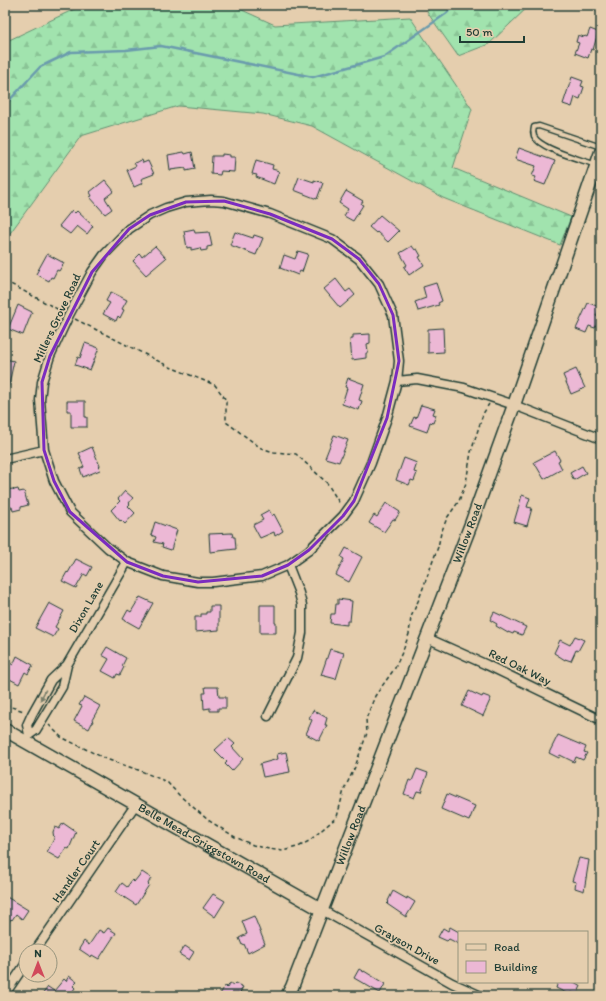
<svg xmlns="http://www.w3.org/2000/svg" width="606" height="1001" font-family="Itim,sans-serif">
  <style>
    .forest { fill: url(#forest-firs); stroke: #609071 }
    .lines { fill: none; stroke-linecap: round; stroke-linejoin: round }
    .stream { stroke: #6a9bad; stroke-width: 2.5 }
    .building { fill: #ecb8d5; stroke: #1f3d34 }
    .lane-casing { stroke: #1f3d34; stroke-width: 7 }
    .street-casing { stroke: #1f3d34; stroke-width: 11 }
    .secondary-casing { stroke: #1f3d34; stroke-width: 15 }
    .path { stroke: #1f3d34; stroke-width: 1.5; stroke-dasharray: 4 3; stroke-linecap: butt }
    .lane { stroke: #e5ceae; stroke-width: 4 }
    .street { stroke: #e5ceae; stroke-width: 8 }
    .secondary { stroke: #e5ceae; stroke-width: 12 }
    .oneway { fill: #787e6b }
    .marked { fill: none; stroke: #7b2cbf; stroke-width: 3; stroke-linejoin: round }
    .labels { text-anchor: middle; dominant-baseline: central; stroke-width: 3.5; stroke-linejoin: round; paint-order: stroke }
    .street-label { font-size: 12px; fill: #1f3d34; stroke: #e5ceae }
  </style>
  <defs>
    <pattern id="forest-firs" width="22" height="20" patternUnits="userSpaceOnUse"><rect width="22" height="20" fill="#a1e3ae"/><path d="M5 1l3.5 6h-7zM16 11l3.5 6h-7z" fill="#8ac496"/></pattern>
  </defs>
  <rect width="100%" height="100%" fill="#e5ceae"/>
  <filter id="ink" filterUnits="userSpaceOnUse"><feTurbulence type="fractalNoise" baseFrequency=".025" numOctaves="2"/><feDisplacementMap in="SourceGraphic" scale="8" xChannelSelector="R" yChannelSelector="G"/><feConvolveMatrix kernelMatrix="1 2 1 2 8 2 1 2 1" color-interpolation-filters="sRGB"/></filter>
  <g filter="url(#ink)">
    <path class="forest" d="M83,5H231L275,25L410,17L472,109L453,168L571,217L560,245L443,198L312,126L263,114L178,106L81,136L5,240V42Z
      M431,5H530L489,44L458,56L427,12Z"/>
    <g class="lines">
      <path class="stream" d="M5,105L40,67L71,52L126,50L161,46L313,77L384,57L447,13L453,5"/>
    </g>
    <path class="building" d="M590,29L598,32L593,50L591,49L588,58L575,53L579,43L576,42L578,35L584,37L585,36L587,37Z
      M572,77L583,81L581,86L584,87L580,99L575,97L572,107L563,104Z
      M519,148L555,161L545,185L534,181L536,177L532,176L536,166L515,159Z
      M184,152L185,154L192,152L195,169L186,171V168L170,170L168,155Z
      M222,154L230,155V157H235L234,172L221,171L220,175L211,174L212,156H222Z
      M142,160L143,163L148,161L154,174L141,179L143,183L134,187L127,170L136,166L134,163Z
      M256,160L273,165L272,169L279,171L274,184L256,177L257,175L252,174Z
      M299,177L314,182V180L323,183L317,199L294,190Z
      M105,180L114,191L105,198L112,209L105,214L90,197L92,196L90,192Z
      M346,191L363,201L361,204L363,205L353,221L344,216L348,209L339,203Z
      M72,210L75,213L77,211L93,226L87,234L77,226L70,234L59,226Z
      M380,215L399,231L388,242L377,232L376,233L369,227Z
      M194,229L195,233L209,232L212,246L207,247V250L201,251L200,248L191,250V247L187,248L184,231Z
      M235,232L253,238L254,235L263,238L256,255L230,245Z
      M155,246L166,258L146,275L133,261L140,254L142,257Z
      M412,246L415,250L417,249L421,256L419,257L424,265L409,275L404,267L407,265L400,253Z
      M298,251L308,254L302,272L300,271L298,275L280,268L284,255L295,259Z
      M47,254L64,263L59,271L57,270L53,278L51,277L49,281L36,274Z
      M336,279L346,292L350,289L355,295L340,308L324,289Z
      M436,283L442,301L438,303L439,305L418,311L415,302L426,298L423,287Z
      M111,292L127,300L122,309L124,310L120,318L118,316L116,321L103,314L110,303L106,301Z
      M588,303L600,307L596,316L600,318L595,328L589,326L586,333L576,329Z
      M18,305L32,312L23,335L8,329Z
      M443,328L444,352L428,353V329Z
      M370,334V343L367,344L368,353H366V358L352,360L350,339H353V335Z
      M85,343L99,348L90,370L75,365L78,357L80,358Z
      M5,359L14,361L8,389H5Z
      M576,369L585,388L571,394L563,375Z
      M348,378L364,384L359,400L362,401L359,410L342,404L347,388L345,387Z
      M67,401H85V417H87V427H71V411H67Z
      M421,405L435,409L433,414L436,415L433,423L430,422L427,432L410,426L414,417L416,418Z
      M334,435L348,440L339,462L325,458Z
      M92,447L100,466L99,467L100,470L83,477L80,469L84,467L80,458L81,457L79,453Z
      M555,451L560,460L558,461L562,469L544,479L534,462Z
      M404,458L417,463L414,472L417,473L414,481L411,480L409,485L396,480Z
      M582,466L586,473L574,480L570,473Z
      M13,489L14,490L18,489L19,492L24,491L28,505L21,507V509L13,511L12,507L5,508V490Z
      M125,491L133,498L129,503L130,504L128,506L135,513L125,524L121,520L120,521L111,510L120,501L118,499Z
      M522,495L530,498L527,507L532,508L527,526L514,522Z
      M386,503L400,512L395,520L393,519L384,532L369,523L374,515L377,517Z
      M269,510L272,516L274,514L283,531L275,536L274,532L260,538L253,525L263,520L260,515Z
      M155,522L177,530L171,550L162,547L163,544L154,542L156,537L151,535Z
      M232,533L233,537H235L236,549L210,552L209,534Z
      M346,548L362,557L349,582L336,575L344,559L341,557Z
      M76,559L92,567L87,576L84,574L76,588L62,581L67,572L68,573Z
      M140,597L153,603L139,628L123,619L128,610L131,612Z
      M338,599L352,601L350,621H347V625L330,623L331,614H335L336,604H338Z
      M49,603L64,611L55,627L58,629L53,637L35,628Z
      M260,605H275V623H276V633H260Z
      M210,606H219V630L195,632V617H201V614H206V612H210Z
      M494,612L526,627L522,635L514,632L513,634L508,632V633L496,626L497,624L490,620Z
      M575,636L584,640L578,651L576,650L571,661L565,659V660L554,653L560,640L570,645Z
      M107,647L126,658L122,666L124,667L120,675L117,674L115,678L102,671L109,659L102,655Z
      M330,649L344,653L336,679L321,675Z
      M17,656L33,665L28,674L25,672L19,684L6,677L9,672L6,671L10,663L13,665Z
      M205,687H218L219,697H226V708H218V711H210V708L204,709L203,693H206Z
      M469,691L482,697L483,695L491,698L483,716L462,706Z
      M84,697L100,706L92,720L93,721L89,729L74,721L82,706L79,705Z
      M313,710L327,718L325,725H327L319,741L306,734L312,720L309,718Z
      M558,735L586,747L584,752L587,753L583,760L576,757L574,762L560,755L559,758L549,753Z
      M228,738L235,744L232,747L243,759L232,771L225,764L227,762L215,750Z
      M286,752L290,772L263,777L260,764L278,759L277,754Z
      M417,769L428,773L421,792L417,791L414,798L404,794L409,780L412,781Z
      M447,794L475,806L469,821L441,809Z
      M63,823L76,832L69,849L67,848L59,859L47,852L54,839L53,832L55,827L59,829Z
      M579,858L589,860L584,891L575,888L576,882L572,881Z
      M142,872L151,878L148,884L149,885L136,905L116,892L122,883L127,887L132,880L134,882Z
      M393,891L407,899V897L415,902L406,917L387,904L389,902L388,901Z
      M213,894L225,901L215,917L203,908Z
      M5,896L28,910L22,919L16,914L12,920L11,919L5,927Z
      M254,916L265,944L248,953L244,944L242,945L239,938L247,934L242,921Z
      M450,927L459,932V944L449,939L447,941L438,937L443,928L448,931Z
      M108,928L116,933L99,959L92,955L91,957L79,949L84,941L89,945L99,930L104,933Z
      M185,946L194,952L189,960L179,954Z
      M359,969L364,972V971L385,984L380,993L354,978Z
      M69,976L77,982L73,986L75,988L72,992L77,996H41L48,987L54,991L64,979L66,981Z
      M558,982H574L581,986L577,995L571,992L570,995L556,988Z
      M230,983L233,985L235,983L243,987L238,996H219L225,986L227,988Z"/>
    <g class="lines">
      <g class="lane-casing">
        <path id="lane" d="M596,165C583,160 539,149 534,136C533,133 533,130 534,127L539,126L601,147"/>
      </g>
      <g class="street-casing">
        <path id="street" d="M211,200L224,201L270,214L332,239L359,259L379,284L393,315L399,361L397,381L387,418L371,463L354,501L343,516L309,550L288,565L262,576L213,582H198L163,576L127,562L108,548L70,512L54,481L44,450L40,400L42,382L50,356L69,315L92,272L104,255L129,229L150,215L166,208L186,202Z
          M397,381L417,379L464,388L514,405L601,439
          M5,459L44,450
          M427,638L487,665L601,720
          M268,716L297,658L302,633V605L299,593L288,565
          M29,735L27,725L32,714L51,680L67,665
          M25,741L29,735L36,730L62,687L67,665L127,562
          M322,910L452,983L481,996
          M35,951L136,804
          M5,994L26,963"/>
      </g>
      <g class="secondary-casing">
        <g id="secondary">
          <path id="s1" d="M5,730L322,910"/>
          <path id="s2" d="M287,996L292,987L471,524L514,405L601,152"/>
        </g>
      </g>
      <path class="path" d="M5,281L61,311
        M75,319L170,367L215,385L226,400V422L261,448L274,452L296,454L327,483L340,504
        M5,705L24,711
        M49,725L61,737L106,759L141,771L167,782L179,795L208,820L235,837L253,845L269,849L283,851L300,846L309,841L337,817L344,790L355,767L367,733L366,719L375,696L395,668L404,648L409,634L411,617L419,599L438,547L441,533L447,518L459,501L466,483L471,452L483,414L489,404"/>
      <use href="#lane" class="lane"/>
      <use href="#street" class="street"/>
      <use href="#secondary" class="secondary"/>
    </g>
    <defs><path id="oneway-solid" d="M-6-.8H1V-3.2L6.5 0L1 3.2V.8H-6Z"/></defs>
    <use class="oneway" href="#oneway-solid" transform="translate(43 695) rotate(118)"/>
  </g>
  <path class="marked" d="M224,201L270,214L332,239L359,259L379,284L393,315L399,361L387,418L354,501L343,516L309,550L288,565L262,576L198,582L163,576L127,562L70,512L54,481L44,450L42,382L50,356L92,272L129,229L150,215L186,202Z"/>
  <g class="labels">
    <g class="street-label">
      <text transform="translate(57 318) rotate(-65)">Millers Grove Road</text>
      <text stroke="none"><textPath href="#s2" startOffset="497">Willow Road</textPath></text>
      <text transform="translate(86 607) rotate(-60)">Dixon Lane</text>
      <text transform="translate(520 667) rotate(26)">Red Oak Way</text>
      <text stroke="none"><textPath href="#s2" startOffset="173">Willow Road</textPath></text>
      <text stroke="none"><textPath href="#s1" startOffset="229">Belle Mead-Griggstown Road</textPath></text>
      <text transform="translate(76 871) rotate(-55)">Handler Court</text>
      <text transform="translate(407 944) rotate(29)">Grayson Drive</text>
    </g>
  </g>
  <rect width="606" height="1001" fill="none" stroke="#e5ceae" stroke-width="20"/>
  <rect x="10" y="10" width="586" height="981" fill="none" stroke="#1f3d34" stroke-width="1.5" filter="url(#ink)"/>
  <rect x="458" y="931" width="130" height="52" fill="#e5ceae" stroke="#96947d"/>
  <rect x="466" y="944" width="20" height="6" fill="#e5ceae" stroke="#96947d"/>
  <text x="494" y="951" font-size="12" fill="#1f3d34">Road</text>
  <rect x="466" y="961" width="20" height="12" fill="#ecb8d5" stroke="#96947d"/>
  <text x="494" y="971" font-size="12" fill="#1f3d34">Building</text>
  <g transform="translate(38 963)"><circle r="19" fill="#e5ceae" stroke="#96947d"/>
  <path d="M0-3L7 15L0 10L-7 15Z" fill="#d1495b"/>
  <text y="-6" font-size="11" font-weight="bold" text-anchor="middle" fill="#1f3d34">N</text>
  </g>
  <path d="M460 36v6h64v-6" fill="none" stroke="#1f3d34" stroke-width="2"/>
  <text x="466" y="36" font-size="12" fill="#1f3d34" stroke="#e5ceae" stroke-width="3" paint-order="stroke">50 m</text>
</svg>
